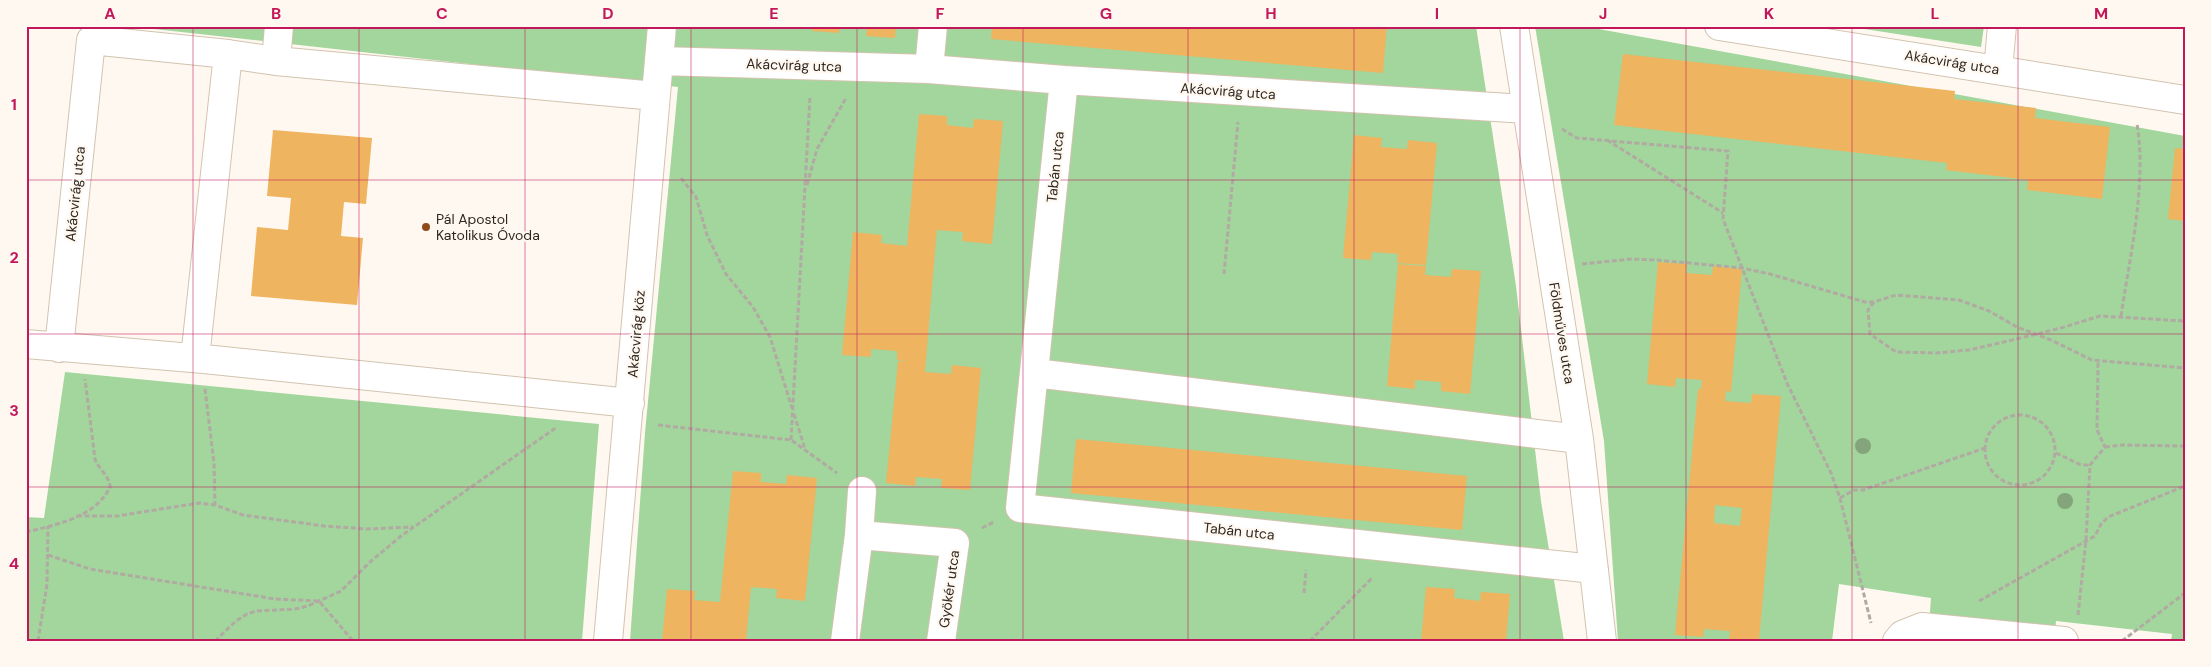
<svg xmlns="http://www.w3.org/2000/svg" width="2211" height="667" font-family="'DM Sans',sans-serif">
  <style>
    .green { fill: #a2d69c }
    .building { fill: #efb45f; fill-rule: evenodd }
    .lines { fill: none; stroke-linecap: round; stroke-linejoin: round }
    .minor-casing { stroke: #d2c3af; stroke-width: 30 }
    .path { stroke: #b1aaa3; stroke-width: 3; stroke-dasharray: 5 2.5; stroke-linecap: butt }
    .minor { stroke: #fff; stroke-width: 28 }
    .tree { fill: #84a57b }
    .grid { fill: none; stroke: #c2185b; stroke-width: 1; stroke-opacity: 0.55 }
    .poi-dot { fill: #8d4b19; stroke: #fff8f0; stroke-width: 2 }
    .labels { text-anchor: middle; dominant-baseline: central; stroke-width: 4.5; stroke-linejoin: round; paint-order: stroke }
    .street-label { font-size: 14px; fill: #2d2720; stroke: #fff8f0 }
    .poi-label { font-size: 14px; fill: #2d2720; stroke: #fff8f0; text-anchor: start }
    .neatline { fill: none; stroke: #c2185b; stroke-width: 2 }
    .grid-label { font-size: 16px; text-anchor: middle; font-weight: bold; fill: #c2185b }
  </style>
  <rect width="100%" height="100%" fill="#fff8f0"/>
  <path class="green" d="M127,26H1476L1516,286L1541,501L1564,641H630L645,433L678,87Z
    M1535,26H1582L2185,136V641H2171L2172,634L2056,621L2054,641H1928L1931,598L1839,584L1832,641H1618L1604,441Z
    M1845,26H1984L1981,47Z
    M65,372L599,424L582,641H26V517L44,518Z"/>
  <path class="building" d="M812,26H840L839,33L812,31Z
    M867,26H896L895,38L866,36Z
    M992,26H1387L1383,73L991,39Z
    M1623,54L1955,91L1954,99L2036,108L2035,118L2110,127L2102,199L2027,190L2028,180L1946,170L1947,163L1614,125Z
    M919,114L947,116V125L973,128L974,119L1003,121L992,244L962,241L963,232L937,230L936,239L925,372L951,374L952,365L981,368L970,490L941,488L942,479L916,477L915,486L886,483L898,361H909L897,360V351L871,349V357L842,355L853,232L882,235L881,243L907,246Z
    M273,130L372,138L366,204L344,202L341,236L363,238L357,305L251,296L257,227L288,230L291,198L267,196Z
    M1354,135L1382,138L1381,147L1407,149L1408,140L1437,143L1426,265L1397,263L1398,254L1372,252L1371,260L1343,258Z
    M2175,148L2185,149V221L2168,219Z
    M1658,262L1687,264L1686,273L1712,275L1713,266L1742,269L1731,392L1726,391L1725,401L1751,403L1752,394L1781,396L1759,641H1729L1730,631L1704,629L1703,637L1675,635L1698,389H1701L1702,380L1676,378L1675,387L1647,384ZM1715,505L1742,508L1740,526L1714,523Z
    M1398,264L1426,266L1425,275L1451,277L1452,269L1481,271L1470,394L1441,391V382L1415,380V389L1387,386Z
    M1076,439L1467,476L1462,530L1071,493Z
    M733,471L761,473V482L786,484L787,475L817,478L805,601L776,598L777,589L751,587L746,641H662L667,589L695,591L694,600L720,602Z
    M1426,587L1455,589L1454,598L1480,601L1481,592L1510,594L1506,641H1421Z"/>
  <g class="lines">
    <g class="minor-casing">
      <path id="minor" d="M1514,26L1579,439L1602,641
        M1719,26L2185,100
        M276,61L279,26
        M659,61L929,69L1064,80L1527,109
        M929,69L933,26
        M1998,70L2002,26
        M1064,80L1020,508L1594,569
        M26,344L204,359L630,403
        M59,348L91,40L228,54L276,61L655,96
        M195,358L228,54
        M1035,373L1579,439
        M859,535L955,543L941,641
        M608,641L662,26
        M845,641L859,535L862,491
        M1897,641L1902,635L1922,627L2064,641"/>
    </g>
    <path class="path" d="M1562,129L1577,138L1728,151L1723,219L1787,383L1831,473L1840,498L1871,623
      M1607,140L1723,213
      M681,178L696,197L707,235L726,274L753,307L770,337L792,408
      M807,185L817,149L846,98
      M1582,264L1631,259L1657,260L1742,268L1770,274L1865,302H1874L1896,295L1959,300L1989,311L2017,327L2051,340L2092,360L2185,368
      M1224,274L1238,122
      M1874,302L1868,310L1870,334L1896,352L1936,353L1969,350L2008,341L2061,328L2100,316L2185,321
      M2121,316C2130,255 2147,184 2137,124
      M205,389L214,463L215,505
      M794,414L805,449
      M1985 450a35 35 0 1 1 70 0a35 35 0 1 1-70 0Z
      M658,425L791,440L837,473
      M791,440L810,96
      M2105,447L2122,445L2185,446
      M2056,453L2081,465H2090
      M1840,498L1854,490H1863L1985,448
      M77,516H117L199,503L215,505L243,515L324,526L367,529L413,527
      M982,528L994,522
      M26,532C56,525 96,517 110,487C110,476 98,469 95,459L85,379
      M48,555L90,569L275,599L319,601L353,641
      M1304,593L1306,570
      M1979,601L2095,536L2101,524L2108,517L2185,486
      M2078,615L2086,540L2090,465L2105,447L2097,430L2098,361
      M38,641L47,584L48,526
      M215,641L236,621L247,614L256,611L295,609L308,606L341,591L370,562L401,536L557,427
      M1310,641L1373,577
      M2122,641L2185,593"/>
    <use href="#minor" class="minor"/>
  </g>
  <g class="tree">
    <circle cx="1863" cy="446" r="8"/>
    <circle cx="2065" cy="501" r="8"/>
  </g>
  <path class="grid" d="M193,26V641M359,26V641M525,26V641M691,26V641M857,26V641M1023,26V641M1188,26V641M1354,26V641M1520,26V641M1686,26V641M1852,26V641M2018,26V641M26,180H2185M26,334H2185M26,487H2185"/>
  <circle class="poi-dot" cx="426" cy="227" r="5"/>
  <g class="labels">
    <g class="street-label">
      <text transform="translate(1952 62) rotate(9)">Akácvirág utca</text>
      <text transform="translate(794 65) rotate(2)">Akácvirág utca</text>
      <text transform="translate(1228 91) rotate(4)">Akácvirág utca</text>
      <text transform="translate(1055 167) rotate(-84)">Tabán utca</text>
      <text transform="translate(75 194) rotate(-84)">Akácvirág utca</text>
      <text transform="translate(1562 333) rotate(81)">Földműves utca</text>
      <text transform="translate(636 334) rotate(-85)">Akácvirág köz</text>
      <text transform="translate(1239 531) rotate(6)">Tabán utca</text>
      <text transform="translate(949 589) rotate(-82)">Gyökér utca</text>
    </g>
    <g class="poi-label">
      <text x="436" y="219">Pál Apostol<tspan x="436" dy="16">Katolikus Óvoda</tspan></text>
    </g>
  </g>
  <rect width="2211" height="667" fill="none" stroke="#fff8f0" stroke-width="55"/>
  <rect x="28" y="28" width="2156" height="612" class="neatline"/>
  <g class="grid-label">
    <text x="110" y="19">A</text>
    <text x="276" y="19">B</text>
    <text x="442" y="19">C</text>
    <text x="608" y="19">D</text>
    <text x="774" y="19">E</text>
    <text x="940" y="19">F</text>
    <text x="1106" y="19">G</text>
    <text x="1271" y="19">H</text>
    <text x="1437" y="19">I</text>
    <text x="1603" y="19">J</text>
    <text x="1769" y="19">K</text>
    <text x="1935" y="19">L</text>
    <text x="2101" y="19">M</text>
    <text x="14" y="110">1</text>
    <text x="14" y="263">2</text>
    <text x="14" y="416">3</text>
    <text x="14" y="569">4</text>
  </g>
</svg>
